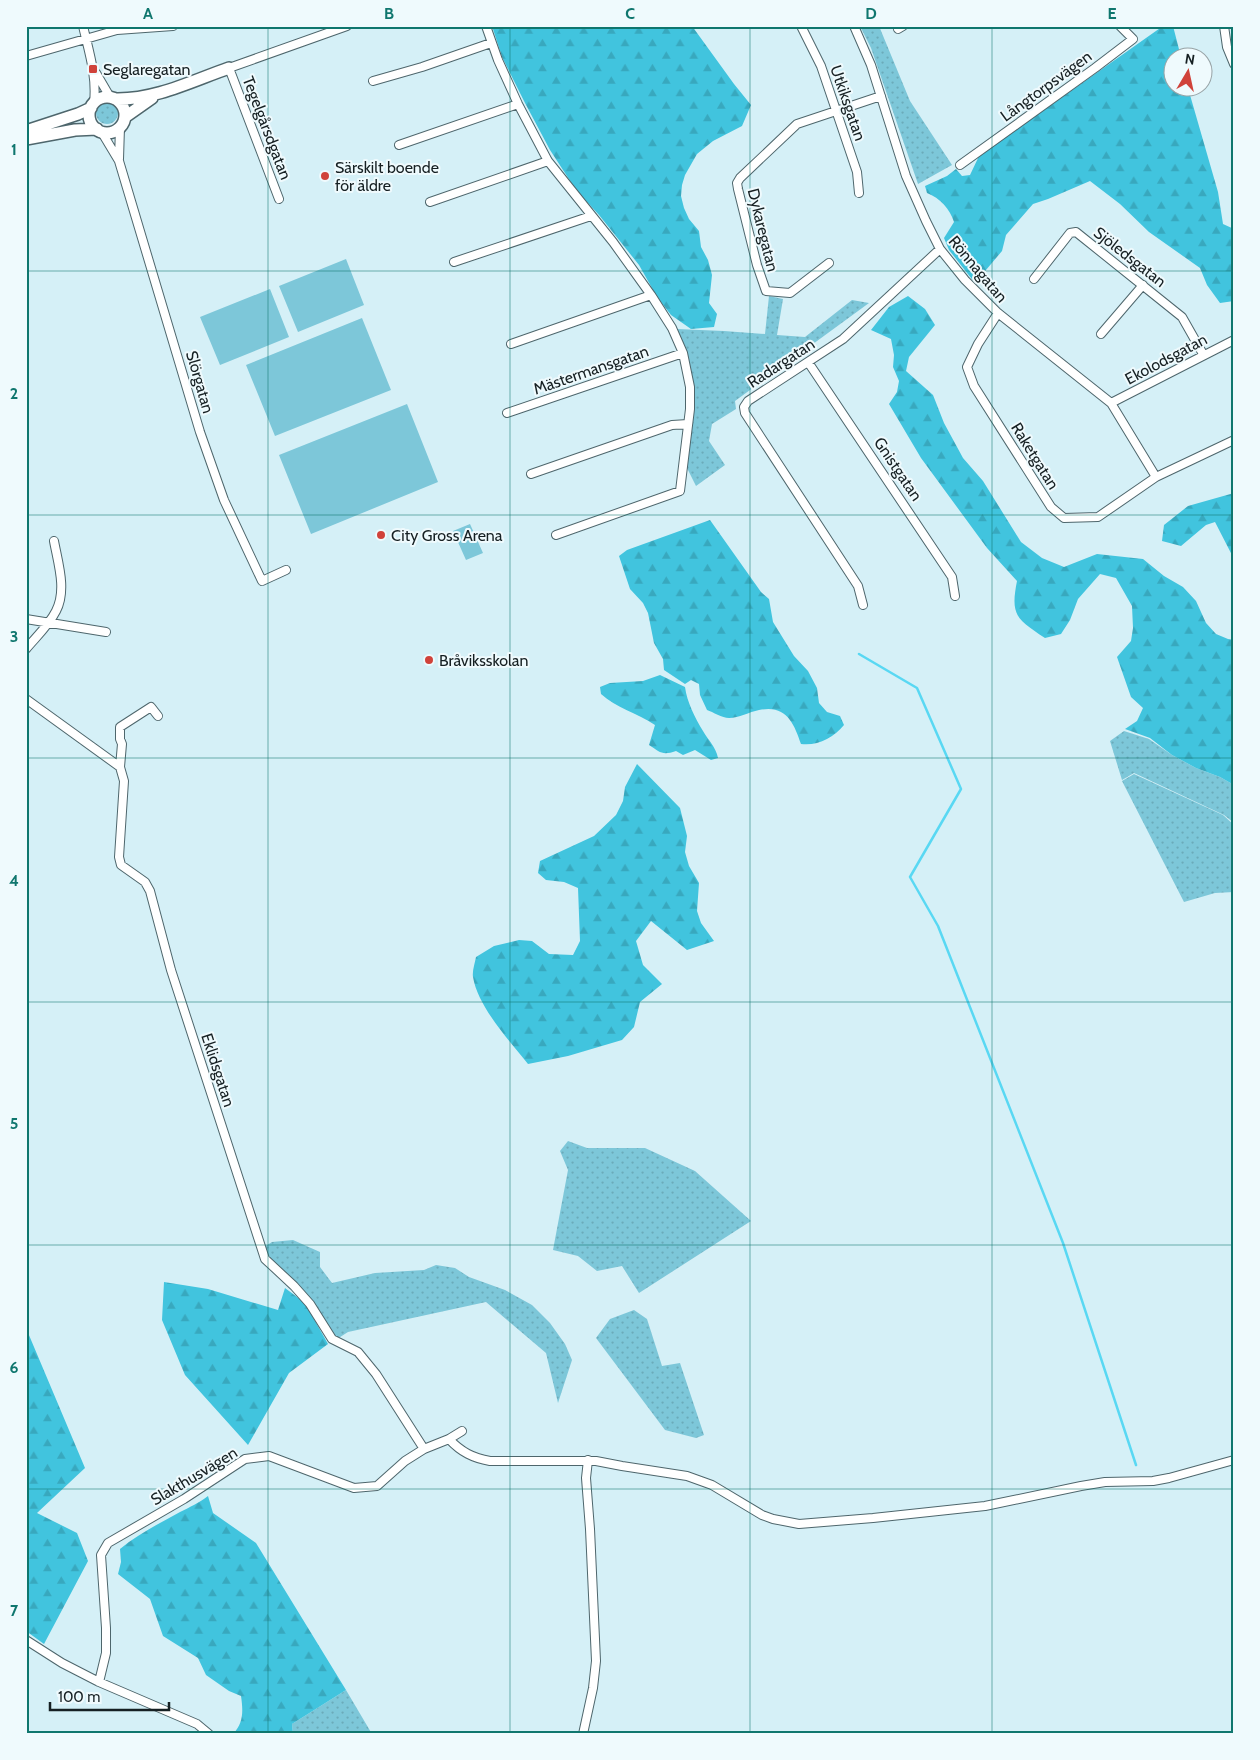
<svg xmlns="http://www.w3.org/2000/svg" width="1260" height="1760" font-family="Cabin,sans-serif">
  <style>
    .grass { fill: url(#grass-dots) }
    .forest { fill: url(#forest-firs) }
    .green { fill: #7dc7d9 }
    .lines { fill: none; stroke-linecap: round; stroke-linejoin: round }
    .stream { stroke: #59d8f3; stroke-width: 2.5 }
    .minor-casing { stroke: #4e666c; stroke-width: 10 }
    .secondary-casing { stroke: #4e666c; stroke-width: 14 }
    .minor { stroke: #fff; stroke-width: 8 }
    .secondary { stroke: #fff; stroke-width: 11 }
    .grid { fill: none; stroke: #0f766e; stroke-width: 1; stroke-opacity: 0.55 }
    .poi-dot { fill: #d0423a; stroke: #effafd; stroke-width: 2 }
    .labels { text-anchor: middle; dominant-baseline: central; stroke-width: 4; stroke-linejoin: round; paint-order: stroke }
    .poi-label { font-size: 16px; fill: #162023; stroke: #effafd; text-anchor: start }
    .street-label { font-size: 16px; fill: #162023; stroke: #effafd }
    .neatline { fill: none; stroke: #0f766e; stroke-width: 2 }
    .grid-label { font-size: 16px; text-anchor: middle; font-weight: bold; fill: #0f766e }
  </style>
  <defs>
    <pattern id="grass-dots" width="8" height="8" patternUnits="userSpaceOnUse" patternTransform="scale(1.25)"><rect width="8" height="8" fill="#7dc7d9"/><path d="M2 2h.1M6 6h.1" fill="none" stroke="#6babba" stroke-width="1.8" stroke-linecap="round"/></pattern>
    <pattern id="forest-firs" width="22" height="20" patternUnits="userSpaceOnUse" patternTransform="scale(1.25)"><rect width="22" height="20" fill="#41c4de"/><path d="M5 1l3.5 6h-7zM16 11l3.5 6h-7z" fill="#38a8be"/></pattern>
  </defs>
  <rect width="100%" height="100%" fill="#d5f0f7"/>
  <path class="grass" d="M860,26H879L910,101L952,165L918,184L871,48Z
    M96 113a11 11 0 1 1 22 0a11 11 0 1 1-22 0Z
    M769,296L783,299L777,335L805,337L852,300L869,303L735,401L736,409L712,424L709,441L725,465L696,486L687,468L695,402L690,369L677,329L724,331L765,334Z
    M1124,731L1149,739L1172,755L1196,768L1220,777L1234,785V823L1224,815L1134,773L1122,780L1110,741Z
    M1134,774L1223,815L1234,825V892L1215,893L1184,902L1122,781Z
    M568,1141L587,1148H645L695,1171L751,1221L639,1293L622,1266L597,1271L578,1256L553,1250L568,1170L560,1151Z
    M293,1240L320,1252V1267L332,1283L375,1273L424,1270L436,1265L455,1268L469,1277L505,1290L532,1305L550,1323L565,1344L572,1360L558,1403L546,1353L486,1302L348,1332L337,1339L311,1304L267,1259L264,1247L272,1242Z
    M634,1310L647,1319L662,1366L680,1363L704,1435L696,1438L665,1430L596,1338L610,1319Z
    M346,1690L372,1734H293L292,1724Z"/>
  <path class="forest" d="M492,26H692L734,84L751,105L742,126L713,141L697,154L685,175L682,185L681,196L684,208L689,219L699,231L701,247L708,260L712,275L709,303L717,314L714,327L691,329L671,315L657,297L639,265L599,215L576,190L550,150L525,103L502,57Z
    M1163,26H1173L1181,57L1172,58V88H1188L1218,192L1223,224L1234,229V301L1220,303L1207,285L1200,268L1149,232L1120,204L1090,181L1048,199L1033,204L1006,235L1002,251L975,283L949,250L944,238L954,222C950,209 940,198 927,193L925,186L947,176L956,169L962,176L970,175L979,156Z
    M908,296L925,309L935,325L909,357L906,371L933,395L944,423L963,458L983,481L1021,542L1042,558L1064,567L1097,554L1143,559L1164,576L1183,587L1196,601L1206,623L1216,634L1228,639L1234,640V785L1220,777L1196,768L1172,755L1150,738L1125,729L1137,721L1143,708L1131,697L1117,657L1131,641L1133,628L1132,606L1116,578L1100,574L1078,599L1070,620L1061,634L1045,638C1017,619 1010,616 1017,581L987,548L921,458L889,404L897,392L899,381L893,367L894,355L891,339L871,330L889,307Z
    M1234,493V559L1215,522L1206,525L1181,546L1162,541L1164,525L1188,506Z
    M710,520L761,592L769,599L773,622L794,656L808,671L817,688L819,703L827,712L840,716L844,725C833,738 818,746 801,744C794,723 786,704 759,710C749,712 739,718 729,718C722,718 713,712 707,710L700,695L699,684L691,680L685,684L664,670L663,659L654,643L648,613L643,603L630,589L619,556L627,550Z
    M660,675L685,687C687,702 695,718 703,731C708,740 716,747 718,758L711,760L695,750L683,755L676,751C662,756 660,752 649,745L655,725C637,713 616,708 601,694L600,687L610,683L643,681Z
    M637,764L680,808L687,836L685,852L689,866L699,883L697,911L701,923L714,941L687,950L651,921L636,941L643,965L662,984L640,1002L634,1027L622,1040L568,1056L528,1064C509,1040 478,1007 473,977C472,971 475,963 476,957L494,946L519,940L532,941L549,954L573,955L580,941L578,888L564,882L546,880L538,873L540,861L594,836L616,815L623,801L625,787Z
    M164,1282L208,1289L278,1310L285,1288L305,1303L328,1344L289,1373L248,1445L185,1375L162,1320Z
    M26,1328L85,1468L37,1513L77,1533L88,1561L44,1644L26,1631Z
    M208,1496L213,1513L256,1543L346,1690L292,1724L293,1734H233C244,1723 243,1710 241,1696L229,1691L206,1675L198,1658L163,1636L150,1599L118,1574L121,1562L120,1549C138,1534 160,1523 180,1512C190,1507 199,1503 208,1496Z"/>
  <path class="green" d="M346,259L364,305L298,332L279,286Z
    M270,289L289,337L220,365L200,317Z
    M362,318L391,390L275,436L246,365Z
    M407,404L438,482L311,534L279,455Z
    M470,524L483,553L466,560L453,531Z"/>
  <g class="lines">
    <path class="stream" d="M859,654L917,688L961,789L910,877L938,926L1063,1243L1136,1465"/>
    <g class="minor-casing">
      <path id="minor" d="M83,26C89,52 97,76 94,103
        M486,26L498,60L518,104L548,161L613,242L651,295L672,328L683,353L690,387V409L680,491L556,535
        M801,26L821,66L857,172L859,193
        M854,26L871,65L906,176L926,221L940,249L965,280L998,313L1111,403L1156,477
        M1224,26L1227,47L1234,64
        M898,29L903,26
        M26,56L117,30L173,26
        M96,73L110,97
        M373,81L422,67L491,43
        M101,131L119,161L200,432L224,500L262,581L286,570
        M399,145L518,104
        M119,159L120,127
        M960,165L1095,68L1133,39L1120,26
        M279,199L229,68L347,26
        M430,202L548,161
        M454,262L591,216
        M829,263L790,293L766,291L757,265L738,189L737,183L740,178L797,124L881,96
        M1034,279L1070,233L1076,232L1182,317L1203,354
        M998,313L978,344L967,367L974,386L1051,507L1064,518L1098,517L1156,477L1234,440
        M1101,334L1143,285
        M511,344L651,295
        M808,362L952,577L955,596
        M1111,403L1234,340
        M507,413L683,353
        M531,474L672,425L688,424
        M863,605L858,586L745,413L744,407L748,401L843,339L940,249
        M26,619L106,632
        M26,649C36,637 49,625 56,611C67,590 58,563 54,541
        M26,699L120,767L124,781L119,857L121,865L145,882L150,891L171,970L265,1259L294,1286L310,1304L332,1339L358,1352L376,1374L424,1449
        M120,767L122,744L120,739V727L151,707L158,716
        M449,1439C461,1452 473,1458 490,1461H596L622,1466L687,1476L712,1485L762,1515L773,1519L799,1524L873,1518L985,1506L1081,1486L1105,1482L1153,1481L1169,1478L1234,1460
        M26,1640L62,1663L99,1682L197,1724L209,1734
        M99,1682L106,1653V1628L101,1555L108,1543L184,1499L245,1459L269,1456L354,1488L377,1486L405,1461L424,1449L449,1439L462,1431
        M583,1734L593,1688L596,1661L590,1529L586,1478L588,1460"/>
    </g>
    <g class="secondary-casing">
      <path id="secondary" d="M89 115a18 18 0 1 1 36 0a18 18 0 1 1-36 0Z
        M115,99C155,100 192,81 229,68
        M125,117L152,98
        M26,131L78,114L91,108
        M26,139L75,130L97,129"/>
    </g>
    <use href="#minor" class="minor"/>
    <use href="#secondary" class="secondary"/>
  </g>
  <path class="grid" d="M268,26V1734M510,26V1734M750,26V1734M992,26V1734M26,271H1234M26,515H1234M26,758H1234M26,1002H1234M26,1245H1234M26,1489H1234"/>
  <g class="poi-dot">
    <rect x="88" y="64" width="10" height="10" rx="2.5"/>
    <circle cx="325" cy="176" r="5"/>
    <circle cx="381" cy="535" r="5"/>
    <circle cx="429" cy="660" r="5"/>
  </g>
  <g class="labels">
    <g class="poi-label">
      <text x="103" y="69">Seglaregatan</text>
      <text x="335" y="167">Särskilt boende<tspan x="335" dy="18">för äldre</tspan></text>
      <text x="391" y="535">City Gross Arena</text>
      <text x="439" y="660">Bråviksskolan</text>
    </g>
    <g class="street-label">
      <text transform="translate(1046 86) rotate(-36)">Långtorpsvägen</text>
      <text transform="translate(848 103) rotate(71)">Utkiksgatan</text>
      <text transform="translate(267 128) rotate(69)">Tegelgårsdgatan</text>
      <text transform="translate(763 230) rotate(76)">Dykaregatan</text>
      <text transform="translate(1130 257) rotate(38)">Sjöledsgatan</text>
      <text transform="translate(978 269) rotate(50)">Rönnagatan</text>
      <text transform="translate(1166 359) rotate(-28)">Ekolodsgatan</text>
      <text transform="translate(781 363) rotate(-33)">Radargatan</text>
      <text transform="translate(591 370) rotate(-19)">Mästermansgatan</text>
      <text transform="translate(200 382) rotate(74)">Slörgatan</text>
      <text transform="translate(1035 456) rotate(58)">Raketgatan</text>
      <text transform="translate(898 469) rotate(56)">Gnistgatan</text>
      <text transform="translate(218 1070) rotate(72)">Eklidsgatan</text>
      <text transform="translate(194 1476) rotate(-31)">Slakthusvägen</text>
    </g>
  </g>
  <rect width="1260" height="1760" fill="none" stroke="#effafd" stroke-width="55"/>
  <g transform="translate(1188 72) rotate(9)"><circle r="24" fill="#effafd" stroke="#98a3a6"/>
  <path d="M0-4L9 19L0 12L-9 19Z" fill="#d0423a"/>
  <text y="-8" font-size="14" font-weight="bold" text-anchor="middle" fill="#162023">N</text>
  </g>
  <path d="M50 1702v8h119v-8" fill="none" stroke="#162023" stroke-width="2.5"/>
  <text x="58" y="1702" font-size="15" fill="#162023" stroke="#effafd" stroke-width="4" paint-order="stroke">100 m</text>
  <rect x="28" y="28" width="1204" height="1704" class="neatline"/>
  <g class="grid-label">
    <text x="148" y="19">A</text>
    <text x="389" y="19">B</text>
    <text x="630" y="19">C</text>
    <text x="871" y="19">D</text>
    <text x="1112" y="19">E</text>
    <text x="14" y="155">1</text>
    <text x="14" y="399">2</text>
    <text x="14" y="642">3</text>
    <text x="14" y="886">4</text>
    <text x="14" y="1129">5</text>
    <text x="14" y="1373">6</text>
    <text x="14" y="1616">7</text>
  </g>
</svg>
